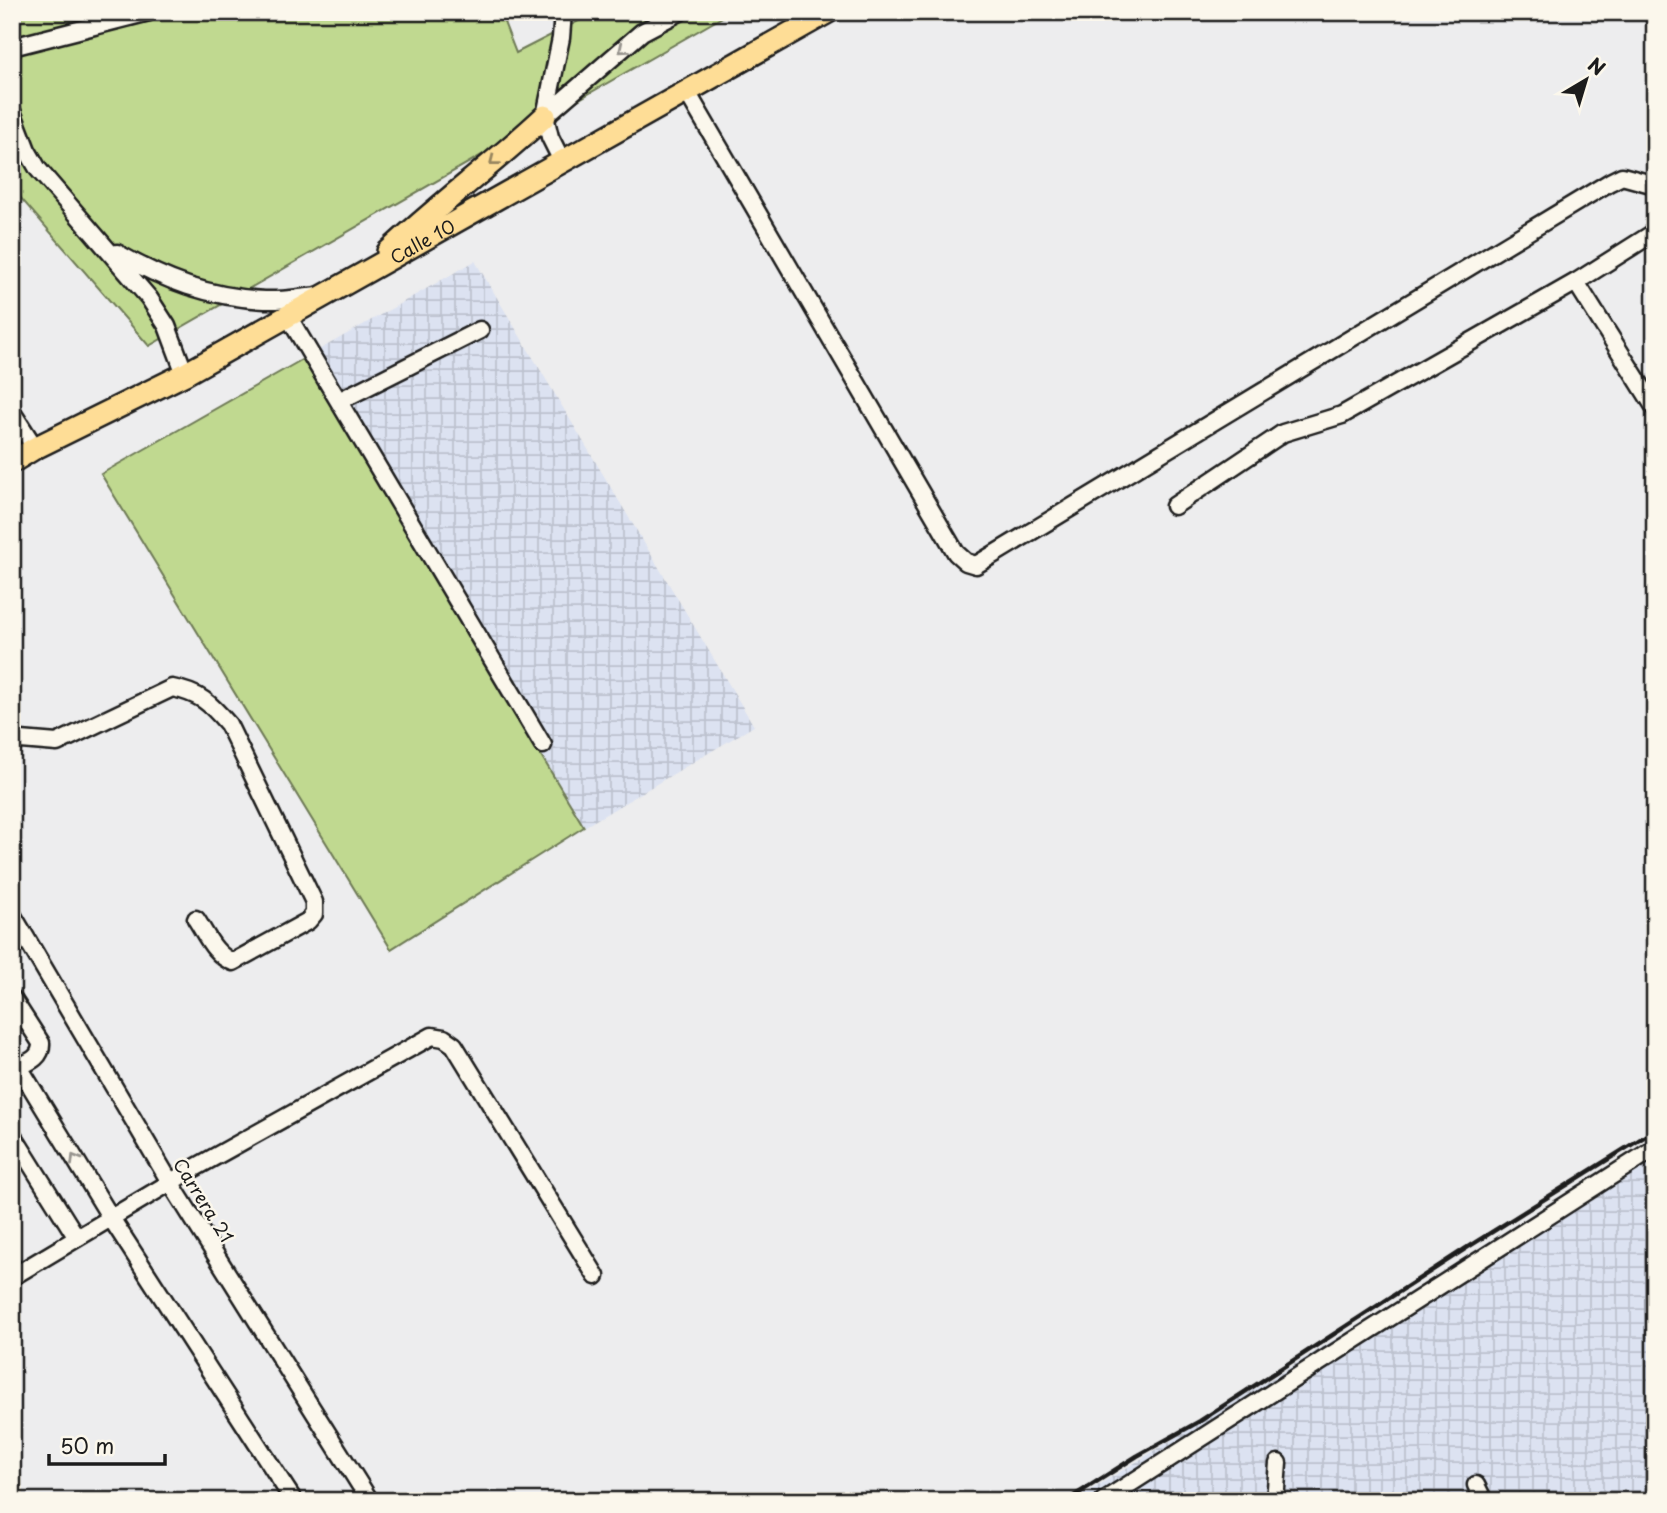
<svg xmlns="http://www.w3.org/2000/svg" width="1667" height="1513" font-family="'Playpen Sans',sans-serif">
  <style>
    .industrial { fill: url(#industrial-grid) }
    .green { fill: #c0d990; stroke: #6e7a56; stroke-width: 2 }
    .lines { fill: none; stroke-linecap: round; stroke-linejoin: round }
    .minor-casing { stroke: #1c1c1c; stroke-width: 21 }
    .major-casing { stroke: #1c1c1c; stroke-width: 26 }
    .minor { stroke: #fbf7ec; stroke-width: 16 }
    .major { stroke: #fedd96; stroke-width: 21 }
    .rail { stroke: #1c1c1c; stroke-width: 4.5 }
    .oneway { stroke: #97948e }
    .oneway2 { stroke: #98865f }
    .labels { text-anchor: middle; dominant-baseline: central; stroke-width: 5; stroke-linejoin: round; paint-order: stroke }
    .street-label { font-size: 18px; fill: #1c1c1c; stroke: #fbf7ec }
  </style>
  <defs>
    <pattern id="industrial-grid" width="8" height="8" patternUnits="userSpaceOnUse" patternTransform="scale(1.75)"><rect width="8" height="8" fill="#dce2f1"/><path d="M0 4h8M4 0v8" fill="none" stroke="#bcc1ce"/></pattern>
  </defs>
  <rect width="100%" height="100%" fill="#ededee"/>
  <filter id="ink" filterUnits="userSpaceOnUse"><feTurbulence type="fractalNoise" baseFrequency=".0143" numOctaves="2"/><feDisplacementMap in="SourceGraphic" scale="14" xChannelSelector="R" yChannelSelector="G"/><feConvolveMatrix kernelMatrix="1 2 1 2 8 2 1 2 1" color-interpolation-filters="sRGB"/></filter>
  <g filter="url(#ink)">
    <path class="industrial" d="M475,261L754,726L584,827L303,359Z
      M1655,1142V1501H1073Z"/>
    <path class="green" d="M12,12H500L516,53L596,12H731L149,346L12,188Z
      M303,359L584,827L391,949L101,474Z"/>
    <g class="lines">
      <g class="minor-casing">
        <path id="minor" d="M563,12L561,38L545,116L550,137L563,163
          M12,47L149,12
          M687,92L956,553L966,562L976,565L1610,182L1622,176L1655,185
          M12,111L27,150L38,169L149,298L167,326L185,374
          M545,116L642,32L680,12
          M117,253C166,281 208,297 265,300C283,301 302,297 319,296
          M1576,282L1655,232
          M288,316L543,745
          M339,401L480,330
          M12,412L35,448
          M1174,506L1283,433L1342,415L1576,282L1655,408
          M12,744L21,740L57,743L172,688C200,693 210,703 228,724L314,902V914L308,921L233,962C215,956 206,934 196,919
          M12,914L170,1182L370,1501
          M12,998L41,1043C42,1060 25,1063 12,1070
          M19,1067L111,1218L294,1501
          M12,1134L77,1238
          M12,1277L191,1170L432,1036L444,1038L454,1045L596,1276
          M1476,1485L1484,1501
          M1103,1501L1655,1148
          M1275,1501L1278,1463"/>
      </g>
      <g class="major-casing">
        <g id="major">
          <path d="M388,252C439,204 495,163 545,116"/>
          <path id="s1" d="M12,462L35,448L185,374L828,12"/>
        </g>
      </g>
      <use href="#minor" class="minor"/>
      <use href="#major" class="major"/>
      <path class="rail" d="M1066,1501L1137,1456L1200,1421L1468,1247L1655,1130"/>
    </g>
    <defs><path id="oneway-chevron" d="M-2-3.5L2.5 0L-2 3.5" fill="none" stroke-width="1.6" stroke-linecap="round" stroke-linejoin="round" transform="scale(1.75)"/></defs>
    <g class="oneway">
      <use href="#oneway-chevron" transform="translate(623 49) rotate(140)"/>
      <use href="#oneway-chevron" transform="translate(75 1159) rotate(-121)"/>
    </g>
    <use class="oneway2" href="#oneway-chevron" transform="translate(494 161) rotate(142)"/>
  </g>
  <g class="labels">
    <g class="street-label">
      <text stroke="none"><textPath href="#s1" startOffset="466">Calle 10</textPath></text>
      <text transform="translate(204 1200) rotate(58)">Carrera 21</text>
    </g>
  </g>
  <rect width="1667" height="1513" fill="none" stroke="#fbf7ec" stroke-width="42"/>
  <rect x="21" y="21" width="1625" height="1471" fill="none" stroke="#1c1c1c" stroke-width="2.5" filter="url(#ink)"/>
  <g transform="translate(1586 80) rotate(38)" stroke="#fbf7ec" stroke-width="5" paint-order="stroke">
  <path d="M0-5L12 26L0 18L-12 26Z" fill="#1c1c1c"/>
  <text y="-10" font-size="19" font-weight="bold" text-anchor="middle" fill="#1c1c1c">N</text>
  </g>
  <path d="M49 1454v10h116v-10" fill="none" stroke="#1c1c1c" stroke-width="3.5"/>
  <text x="60" y="1454" font-size="21" fill="#1c1c1c" stroke="#fbf7ec" stroke-width="5" paint-order="stroke">50 m</text>
</svg>
